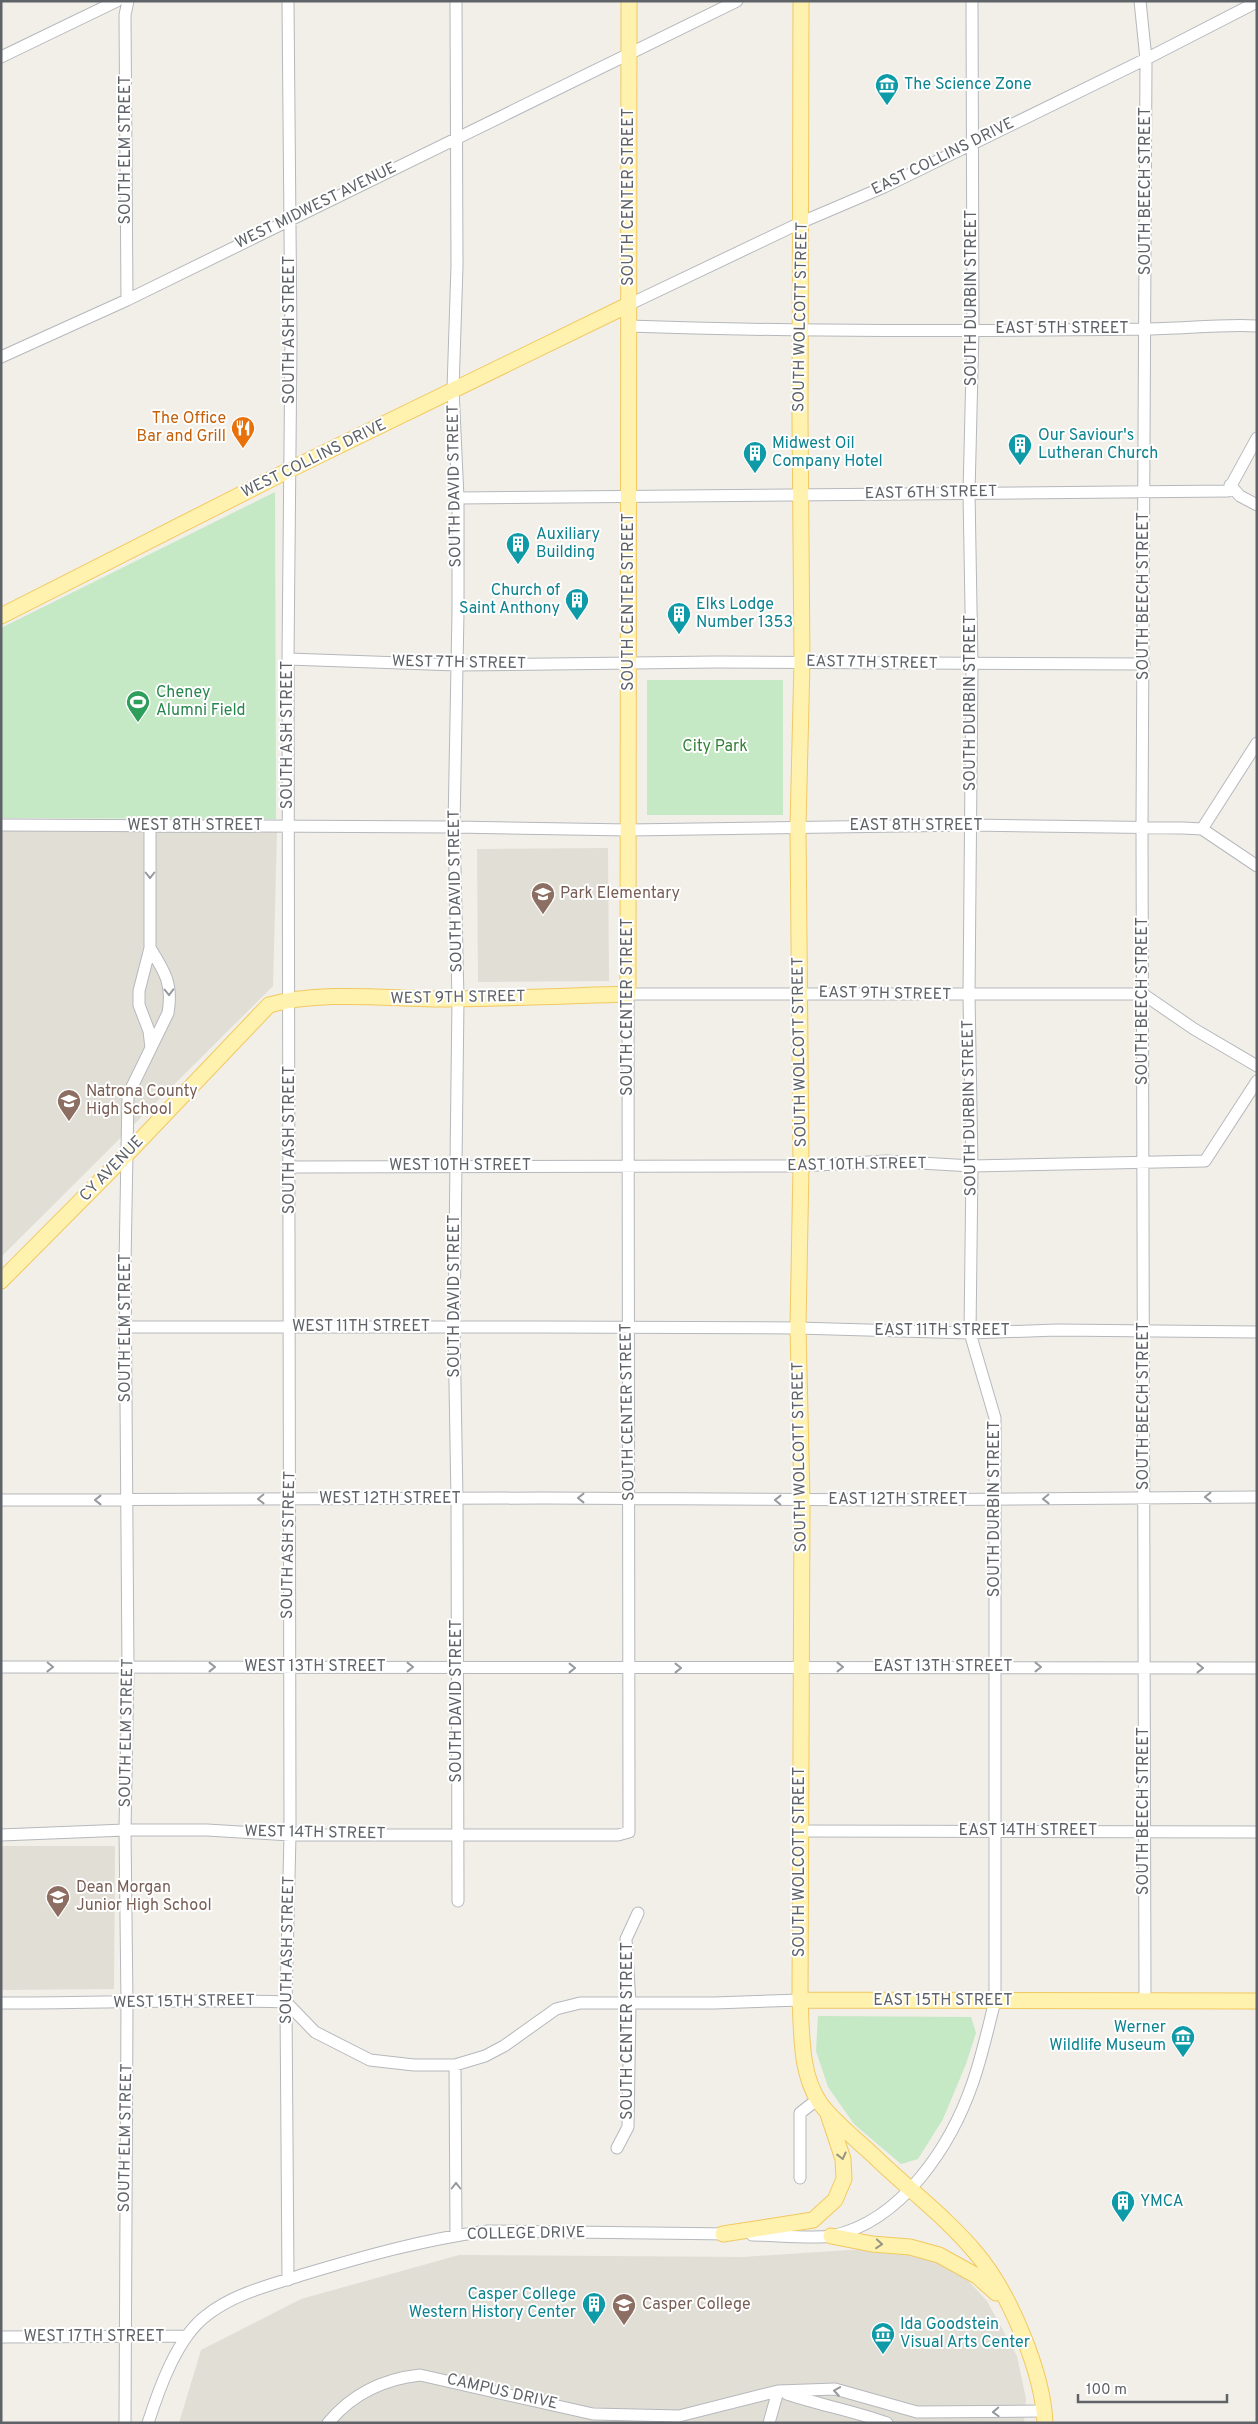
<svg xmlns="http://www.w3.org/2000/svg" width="1258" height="2424" font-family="Overpass,sans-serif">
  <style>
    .education { fill: #e1ded6 }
    .green { fill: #c5e8c5 }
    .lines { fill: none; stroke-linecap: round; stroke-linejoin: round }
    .minor-casing { stroke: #b5b8bc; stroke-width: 13 }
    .major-casing { stroke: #f2c960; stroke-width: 17 }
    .minor { stroke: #fff; stroke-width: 11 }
    .major { stroke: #fff2af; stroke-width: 15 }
    .oneway { stroke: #979a9d }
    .oneway2 { stroke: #979581 }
    .labels { text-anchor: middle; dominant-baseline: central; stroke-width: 4; stroke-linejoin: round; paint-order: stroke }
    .culture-label { font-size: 16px; fill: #0d838f; stroke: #fff; text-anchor: start }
    .street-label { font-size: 16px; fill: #5f6368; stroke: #fff }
    .food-label { font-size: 16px; fill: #c56008; stroke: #fff; text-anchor: end }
    .leisure-label { font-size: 16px; fill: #27864d; stroke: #fff; text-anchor: start }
    .park-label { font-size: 16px; fill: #348238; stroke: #fff }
    .education-label { font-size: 16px; fill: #785e54; stroke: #fff; text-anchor: start }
  </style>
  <rect width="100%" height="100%" fill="#f1efe8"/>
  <path class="education" d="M1,831L277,832L273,986L1,1257Z
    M608,848L609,981L478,982L477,849Z
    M1,1846H115L114,1989L1,1990Z
    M879,2248L927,2257L961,2273L987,2301L1017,2356L1026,2399L1024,2423H179L201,2350L301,2299L459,2255L743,2257Z"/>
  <path class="green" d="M275,492L276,819L1,818V628Z
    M647,680H783V815H647Z
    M818,2016L971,2017L976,2033L966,2064L943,2119L918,2159L901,2164L854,2124L828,2087L816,2051Z"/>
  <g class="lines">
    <g class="minor-casing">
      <path id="minor" d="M288,1L291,341L288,659L290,1835L286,2002L288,2280
        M456,1L457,266L453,389L458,498V612L454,827L458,999L454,1327L457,1500L458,1901
        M1140,1L1146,59L1142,827L1145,2001
        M1,57L117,1
        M127,300L125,15L128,1
        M628,305L802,222L884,187L1146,59L1257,2
        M628,326C800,332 972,331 1143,329C1181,329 1219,324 1257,326
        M1,357L127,300L737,1
        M1230,485L1240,496L1257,505
        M458,498L1228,491L1257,438
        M288,659L457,665L716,662L1144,664
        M1,825L454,827L629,830L971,825L1183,828L1202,829L1257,866
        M150,826V948L139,991V1005L149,1031L151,1048
        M1202,829L1257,743
        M1143,994L1194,1029L1257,1066
        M290,1167L801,1166L886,1161L972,1166L1205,1161L1257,1081
        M125,1327H540L798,1328L970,1333L1057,1330L1257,1332
        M1,1500L543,1498L886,1500L1257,1497
        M1,1667L1257,1668
        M799,1831L1257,1832
        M1,1835L125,1830H207L290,1835H618L629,1832L628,994H1143
        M1,2003C96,2003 191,1999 286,2002L315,2032L370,2060L414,2065H455L485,2056L504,2046L556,2009L580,2003H714L800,2000
        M455,2065L456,2235
        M617,2148L628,2127L630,2003L626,1939L638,1913
        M800,2178V2113L818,2099
        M752,2235C773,2235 813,2239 832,2236C902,2221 951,2146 973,2082C982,2056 988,2028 995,2001V1418L970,1333L972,1166L969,995L972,664L969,493L973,329L972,1
        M1,2337L186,2336
        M787,2394C820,2405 854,2411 887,2423
        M125,2423L127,2003L125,1830L128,1668L125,1264L128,1095L168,1013C173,984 165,972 150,948
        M148,2423C159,2389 177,2337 207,2315C235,2293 271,2285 305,2274C365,2256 425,2239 488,2231L731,2234
        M328,2423C352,2394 383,2379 420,2375L593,2414L679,2416L778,2391L835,2389L917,2412L1045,2411
        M769,2423L778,2391"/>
    </g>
    <g class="major-casing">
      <path id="major" d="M801,1L800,418L802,662L798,826L801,1166L798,1328L802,1500L800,2000C802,2034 800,2074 820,2103C830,2118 860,2143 874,2156C908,2189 946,2217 976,2253C1009,2292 1043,2372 1045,2423
        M1,616L289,470L628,305
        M1,1281L127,1154L269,1005C319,991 381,998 433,999C498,999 563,996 628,994L629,1
        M800,2000L1257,2001
        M723,2234L813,2220L835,2200L844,2179L843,2159L828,2114
        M831,2236L872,2244L910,2247L939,2255L977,2276L996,2293"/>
    </g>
    <use href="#minor" class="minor"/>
    <use href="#major" class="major"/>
  </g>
  <defs><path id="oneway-chevron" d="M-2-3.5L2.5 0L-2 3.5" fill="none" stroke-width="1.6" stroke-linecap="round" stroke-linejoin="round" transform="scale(1.25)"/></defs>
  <g class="oneway">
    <use href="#oneway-chevron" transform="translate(150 875) rotate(90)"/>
    <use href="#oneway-chevron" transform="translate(169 992) rotate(89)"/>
    <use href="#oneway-chevron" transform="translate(1208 1497) rotate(-180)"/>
    <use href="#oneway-chevron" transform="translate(581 1498) rotate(-180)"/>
    <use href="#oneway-chevron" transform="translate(261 1499) rotate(179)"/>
    <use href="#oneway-chevron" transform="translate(1046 1499) rotate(179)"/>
    <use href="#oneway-chevron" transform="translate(98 1500) rotate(180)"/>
    <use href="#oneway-chevron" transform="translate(778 1500) rotate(-179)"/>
    <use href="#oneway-chevron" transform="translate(50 1667) rotate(1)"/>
    <use href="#oneway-chevron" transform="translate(212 1667)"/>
    <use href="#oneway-chevron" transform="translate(410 1667)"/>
    <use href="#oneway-chevron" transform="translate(840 1667)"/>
    <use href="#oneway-chevron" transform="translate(1038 1667)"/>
    <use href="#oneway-chevron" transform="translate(572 1668)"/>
    <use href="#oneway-chevron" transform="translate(678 1668)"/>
    <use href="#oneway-chevron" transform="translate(1200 1668)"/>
    <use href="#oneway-chevron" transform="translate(456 2186) rotate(-90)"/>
    <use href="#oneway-chevron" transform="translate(837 2391) rotate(-171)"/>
    <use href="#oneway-chevron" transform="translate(996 2412) rotate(178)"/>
  </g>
  <g class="oneway2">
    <use href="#oneway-chevron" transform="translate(842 2156) rotate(76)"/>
    <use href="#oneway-chevron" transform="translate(879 2244) rotate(5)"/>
  </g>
  <defs>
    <g id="museum-pin" transform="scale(1.25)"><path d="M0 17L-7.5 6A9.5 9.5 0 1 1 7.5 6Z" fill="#0f9aa8" stroke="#fff"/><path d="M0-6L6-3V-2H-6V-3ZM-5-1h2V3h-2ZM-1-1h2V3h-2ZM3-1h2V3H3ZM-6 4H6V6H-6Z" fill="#fff"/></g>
    <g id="restaurant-pin" transform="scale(1.25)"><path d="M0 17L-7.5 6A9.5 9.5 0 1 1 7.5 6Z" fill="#e8710a" stroke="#fff"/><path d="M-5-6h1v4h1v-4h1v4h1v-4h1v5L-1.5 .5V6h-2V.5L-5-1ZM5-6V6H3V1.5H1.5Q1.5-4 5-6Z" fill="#fff"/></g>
    <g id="building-pin" transform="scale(1.25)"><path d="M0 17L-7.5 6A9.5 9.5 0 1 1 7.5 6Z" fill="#0f9aa8" stroke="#fff"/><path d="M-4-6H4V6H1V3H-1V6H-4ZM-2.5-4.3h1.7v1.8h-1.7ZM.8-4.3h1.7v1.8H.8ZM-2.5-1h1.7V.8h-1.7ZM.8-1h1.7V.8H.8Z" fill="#fff"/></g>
    <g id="stadium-pin" transform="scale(1.25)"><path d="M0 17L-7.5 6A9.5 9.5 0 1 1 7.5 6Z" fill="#2e9e5b" stroke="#fff"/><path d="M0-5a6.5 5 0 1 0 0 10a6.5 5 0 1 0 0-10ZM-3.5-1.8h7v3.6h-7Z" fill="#fff"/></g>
    <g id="school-pin" transform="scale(1.25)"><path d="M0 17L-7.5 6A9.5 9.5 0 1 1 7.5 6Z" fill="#8d6e63" stroke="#fff"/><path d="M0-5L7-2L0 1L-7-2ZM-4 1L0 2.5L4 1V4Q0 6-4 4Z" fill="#fff"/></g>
    <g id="university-pin" transform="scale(1.25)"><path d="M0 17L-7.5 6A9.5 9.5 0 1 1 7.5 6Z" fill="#8d6e63" stroke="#fff"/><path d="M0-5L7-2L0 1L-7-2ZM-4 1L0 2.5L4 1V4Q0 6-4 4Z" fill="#fff"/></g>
  </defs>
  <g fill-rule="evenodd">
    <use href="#museum-pin" x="887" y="85"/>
    <use href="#restaurant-pin" x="243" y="428"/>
    <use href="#building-pin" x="1020" y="445"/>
    <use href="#building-pin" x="755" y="453"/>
    <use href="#building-pin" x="518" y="544"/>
    <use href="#building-pin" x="577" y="600"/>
    <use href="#building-pin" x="679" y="614"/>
    <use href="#stadium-pin" x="138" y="702"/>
    <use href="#school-pin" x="543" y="894"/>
    <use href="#school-pin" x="69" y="1101"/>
    <use href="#school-pin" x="58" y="1897"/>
    <use href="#museum-pin" x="1183" y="2037"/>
    <use href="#building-pin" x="1123" y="2202"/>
    <use href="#building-pin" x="594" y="2304"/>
    <use href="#university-pin" x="624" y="2305"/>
    <use href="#museum-pin" x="883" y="2334"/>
  </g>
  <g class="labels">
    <g class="culture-label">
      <text x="904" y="85">The Science Zone</text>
      <text x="1038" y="436">Our Saviour's<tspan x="1038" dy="18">Lutheran Church</tspan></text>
      <text x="772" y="444">Midwest Oil<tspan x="772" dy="18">Company Hotel</tspan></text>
      <text x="536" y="535">Auxiliary<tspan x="536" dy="18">Building</tspan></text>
      <text x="560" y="591" text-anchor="end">Church of<tspan x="560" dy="18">Saint Anthony</tspan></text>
      <text x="696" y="605">Elks Lodge<tspan x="696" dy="18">Number 1353</tspan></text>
      <text x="1166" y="2028" text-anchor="end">Werner<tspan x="1166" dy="18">Wildlife Museum</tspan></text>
      <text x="1140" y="2202">YMCA</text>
      <text x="576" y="2295" text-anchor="end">Casper College<tspan x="576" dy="18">Western History Center</tspan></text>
      <text x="900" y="2325">Ida Goodstein<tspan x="900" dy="18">Visual Arts Center</tspan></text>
    </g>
    <g class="street-label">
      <text transform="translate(126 150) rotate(-90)">SOUTH ELM STREET</text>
      <text transform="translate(943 157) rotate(-26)">EAST COLLINS DRIVE</text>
      <text transform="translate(1146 191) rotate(-90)">SOUTH BEECH STREET</text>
      <text transform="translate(629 197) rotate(-90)">SOUTH CENTER STREET</text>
      <text transform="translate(316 206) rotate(-26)">WEST MIDWEST AVENUE</text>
      <text transform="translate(972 298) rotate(-90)">SOUTH DURBIN STREET</text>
      <text transform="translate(801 317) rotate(-89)">SOUTH WOLCOTT STREET</text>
      <text x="1062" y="329">EAST 5TH STREET</text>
      <text transform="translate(290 330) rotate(-90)">SOUTH ASH STREET</text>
      <text transform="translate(314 459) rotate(-26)">WEST COLLINS DRIVE</text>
      <text transform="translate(455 486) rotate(-91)">SOUTH DAVID STREET</text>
      <text transform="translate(931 493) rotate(-1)">EAST 6TH STREET</text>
      <text transform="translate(1144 596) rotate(-90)">SOUTH BEECH STREET</text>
      <text transform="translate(629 602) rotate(-90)">SOUTH CENTER STREET</text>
      <text transform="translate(459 663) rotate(1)">WEST 7TH STREET</text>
      <text transform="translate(872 663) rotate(1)">EAST 7TH STREET</text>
      <text transform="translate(971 703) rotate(-90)">SOUTH DURBIN STREET</text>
      <text transform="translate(288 735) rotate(-90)">SOUTH ASH STREET</text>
      <text x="195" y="826">WEST 8TH STREET</text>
      <text x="916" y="826">EAST 8TH STREET</text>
      <text transform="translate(456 891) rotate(-91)">SOUTH DAVID STREET</text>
      <text transform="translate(885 994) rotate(1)">EAST 9TH STREET</text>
      <text transform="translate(458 998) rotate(-1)">WEST 9TH STREET</text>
      <text transform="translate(1143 1001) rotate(-90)">SOUTH BEECH STREET</text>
      <text transform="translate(628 1007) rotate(-90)">SOUTH CENTER STREET</text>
      <text transform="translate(800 1052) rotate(-91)">SOUTH WOLCOTT STREET</text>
      <text transform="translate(970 1108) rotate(-91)">SOUTH DURBIN STREET</text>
      <text transform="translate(290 1140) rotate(-90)">SOUTH ASH STREET</text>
      <text transform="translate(857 1165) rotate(-1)">EAST 10TH STREET</text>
      <text x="460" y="1166">WEST 10TH STREET</text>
      <text transform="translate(112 1169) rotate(-46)">CY AVENUE</text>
      <text transform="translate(455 1296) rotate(-90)">SOUTH DAVID STREET</text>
      <text x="361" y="1327">WEST 11TH STREET</text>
      <text transform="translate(126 1328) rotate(-90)">SOUTH ELM STREET</text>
      <text x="942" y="1331">EAST 11TH STREET</text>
      <text transform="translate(1144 1406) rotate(-90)">SOUTH BEECH STREET</text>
      <text transform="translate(628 1412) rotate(-91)">SOUTH CENTER STREET</text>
      <text transform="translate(800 1457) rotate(-91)">SOUTH WOLCOTT STREET</text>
      <text x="390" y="1499">WEST 12TH STREET</text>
      <text x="898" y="1500">EAST 12TH STREET</text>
      <text transform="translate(995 1509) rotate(-90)">SOUTH DURBIN STREET</text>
      <text transform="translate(289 1545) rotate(-89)">SOUTH ASH STREET</text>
      <text x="315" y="1667">WEST 13TH STREET</text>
      <text x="943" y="1667">EAST 13TH STREET</text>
      <text transform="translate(457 1701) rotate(-90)">SOUTH DAVID STREET</text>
      <text transform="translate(127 1733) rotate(-89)">SOUTH ELM STREET</text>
      <text transform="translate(1144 1811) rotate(-90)">SOUTH BEECH STREET</text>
      <text x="1028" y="1831">EAST 14TH STREET</text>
      <text transform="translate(315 1833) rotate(1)">WEST 14TH STREET</text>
      <text transform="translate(800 1862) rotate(-90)">SOUTH WOLCOTT STREET</text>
      <text transform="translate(288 1950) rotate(-89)">SOUTH ASH STREET</text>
      <text x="943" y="2001">EAST 15TH STREET</text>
      <text transform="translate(184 2002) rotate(-1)">WEST 15TH STREET</text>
      <text transform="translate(628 2031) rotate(-90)">SOUTH CENTER STREET</text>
      <text transform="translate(126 2138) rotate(-89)">SOUTH ELM STREET</text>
      <text transform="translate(526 2234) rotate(-1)">COLLEGE DRIVE</text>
      <text x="94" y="2337">WEST 17TH STREET</text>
      <text transform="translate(502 2392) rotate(13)">CAMPUS DRIVE</text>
    </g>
    <g class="food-label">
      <text x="226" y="419">The Office<tspan x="226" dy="18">Bar and Grill</tspan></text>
    </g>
    <g class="leisure-label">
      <text x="156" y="693">Cheney<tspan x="156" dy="18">Alumni Field</tspan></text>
    </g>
    <g class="park-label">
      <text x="715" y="747">City Park</text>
    </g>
    <g class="education-label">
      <text x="560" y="894">Park Elementary</text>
      <text x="86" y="1092">Natrona County<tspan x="86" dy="18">High School</tspan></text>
      <text x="76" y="1888">Dean Morgan<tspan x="76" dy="18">Junior High School</tspan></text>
      <text x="642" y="2305">Casper College</text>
    </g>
  </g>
  <rect width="1258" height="2424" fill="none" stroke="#5f6368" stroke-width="5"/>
  <path d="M1078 2394v8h149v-8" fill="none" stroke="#5f6368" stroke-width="2.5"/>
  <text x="1086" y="2394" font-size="15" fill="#5f6368" stroke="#ffffff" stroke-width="4" paint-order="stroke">100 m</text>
</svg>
